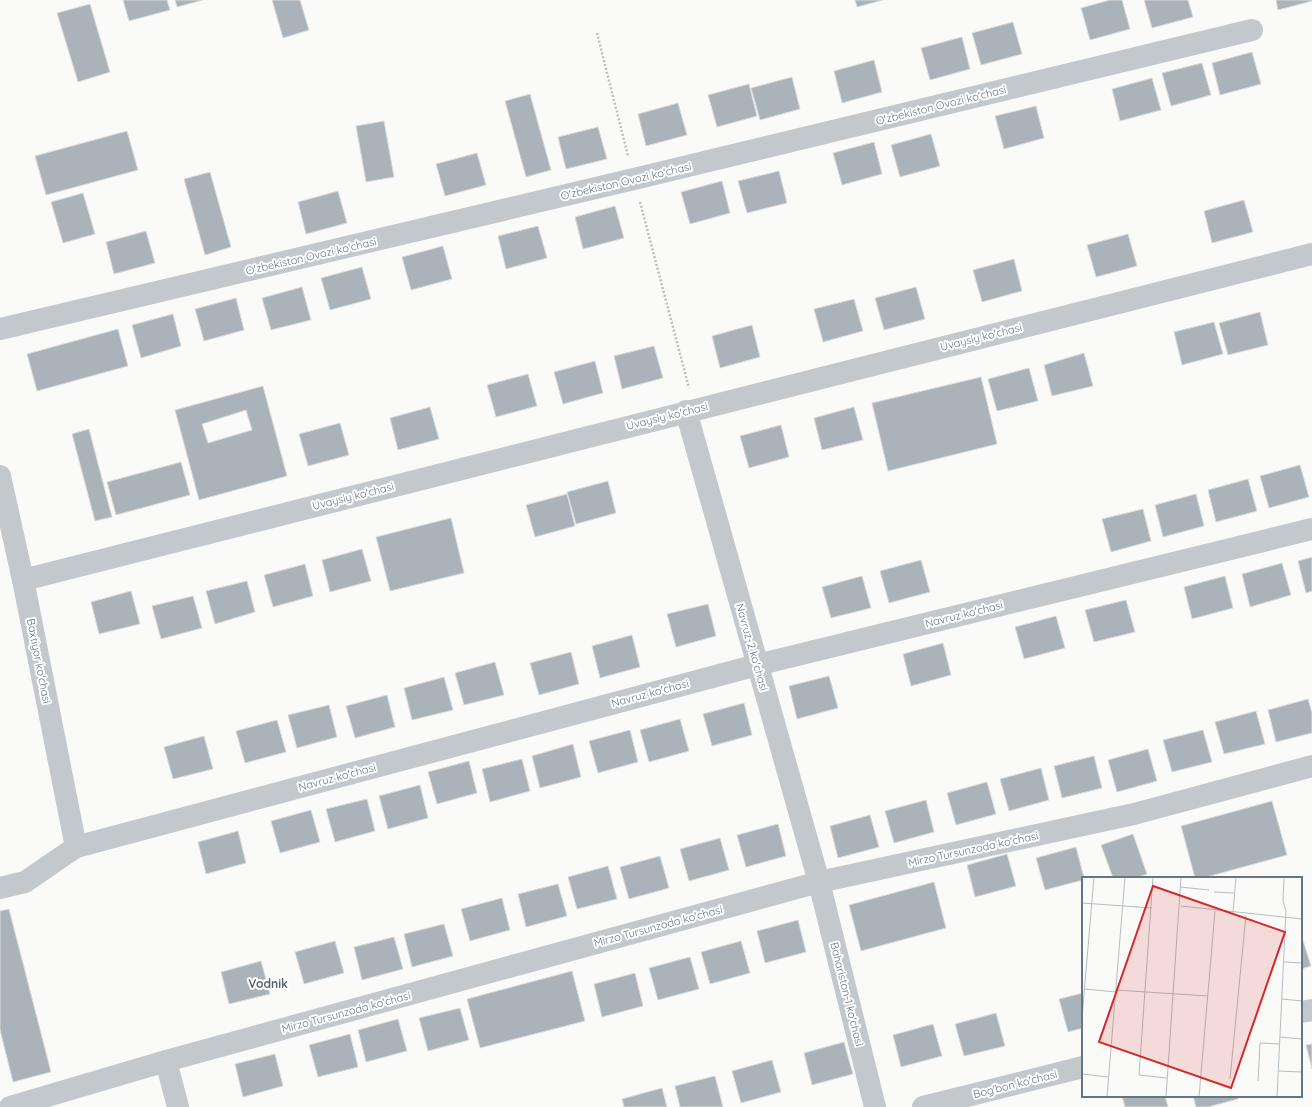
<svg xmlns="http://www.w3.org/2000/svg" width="1312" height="1107" font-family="Quicksand,sans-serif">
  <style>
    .building { fill: #aab3b9; stroke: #dcdcda; fill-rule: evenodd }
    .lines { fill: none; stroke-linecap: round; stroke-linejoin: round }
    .path { stroke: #bbbfc2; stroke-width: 2.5; stroke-dasharray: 2 2; stroke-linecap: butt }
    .street { stroke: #c3c8cc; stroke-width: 22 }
    .labels { text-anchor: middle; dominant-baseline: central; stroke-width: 4; stroke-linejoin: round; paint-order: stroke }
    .street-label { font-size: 11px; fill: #657683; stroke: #fff }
    .neighbourhood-label { font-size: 12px; font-weight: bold; fill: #57646e; stroke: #fff }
    .inset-road { fill: none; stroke: #b5bdc2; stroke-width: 1 }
    .view { fill: #d62828; fill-opacity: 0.15; stroke: #d62828; stroke-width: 2 }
    .inset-edge { fill: none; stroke: #657683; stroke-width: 2 }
  </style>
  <rect width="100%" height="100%" fill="#fafaf8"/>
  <path class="building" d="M123,0H167L170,10L129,21Z
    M175,0H203L177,7Z
    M272,0H300L309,30L283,38Z
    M855,0H883L857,7Z
    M1110,0H1122L1130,29L1090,40L1081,8Z
    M1144,0H1188L1193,17L1152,28Z
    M1276,0H1312V1L1278,10Z
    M90,4L110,72L78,82L57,13Z
    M1013,22L1022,54L981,65L972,33Z
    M962,37L970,69L930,80L921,48Z
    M1252,52L1261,84L1220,95L1212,63Z
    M874,60L882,92L842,103L834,71Z
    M1202,63L1211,95L1171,106L1162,73Z
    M792,77L800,109L760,120L751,88Z
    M1152,78L1161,110L1120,121L1112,89Z
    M749,84L757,116L717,127L708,95Z
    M530,94L551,170L526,177L505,101Z
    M678,103L687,135L646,146L638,114Z
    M1036,106L1044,138L1004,149L995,116Z
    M384,121L394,177L366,182L356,126Z
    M598,127L607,159L566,169L558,137Z
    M127,131L138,170L46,195L35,156Z
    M931,134L940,166L900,177L891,145Z
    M874,142L882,174L842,185L833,153Z
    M477,153L486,185L445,196L436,164Z
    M779,171L787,203L747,213L738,181Z
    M210,172L231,247L205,255L184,179Z
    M722,181L730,213L690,224L681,192Z
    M338,191L347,223L306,234L298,202Z
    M83,193L95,234L63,243L51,202Z
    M1244,200L1253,232L1212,243L1204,211Z
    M615,206L624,238L583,249L575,217Z
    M538,226L547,258L506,269L498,236Z
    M146,231L155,263L114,274L106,242Z
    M1128,234L1137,266L1096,277L1087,245Z
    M443,246L452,279L411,290L402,257Z
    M1014,259L1022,291L982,302L973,270Z
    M362,267L371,299L330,310L321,278Z
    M302,287L311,320L271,330L262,298Z
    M916,287L925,319L884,330L875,298Z
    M236,298L244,330L204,341L195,309Z
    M854,299L863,331L823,342L814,309Z
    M1260,312L1268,345L1228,355L1219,323Z
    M173,314L181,346L141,358L132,325Z
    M1214,322L1223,354L1182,365L1174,332Z
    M752,325L760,357L720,368L712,336Z
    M118,329L128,366L37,391L27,354Z
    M654,346L663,378L622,389L614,356Z
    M1084,353L1093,386L1052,396L1044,365Z
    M595,361L603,393L563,404L554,372Z
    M1029,368L1038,401L997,411L988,379Z
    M528,374L537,406L496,417L487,385Z
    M981,377L997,444L888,471L872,403Z
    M263,386L287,476L199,500L175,410ZM246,410L252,430L208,443L202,424Z
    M430,407L439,439L398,450L390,418Z
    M854,407L863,440L822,450L814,418Z
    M340,423L349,455L308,466L299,434Z
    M781,425L789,457L749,468L740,436Z
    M89,429L112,517L95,521L72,434Z
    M181,462L190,495L116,515L107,482Z
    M1300,465L1309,497L1269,508L1260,476Z
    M1248,479L1257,511L1216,522L1208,490Z
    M608,481L616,513L576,524L567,492Z
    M567,494L575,526L535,537L526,505Z
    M1196,494L1204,526L1163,537L1155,505Z
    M1143,509L1151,541L1111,552L1102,519Z
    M451,518L464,573L390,591L376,537Z
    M362,549L371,581L330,592L322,560Z
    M1312,557V591L1306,593L1298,561Z
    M921,560L930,592L889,603L880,571Z
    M1282,563L1291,595L1250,607L1242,574Z
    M305,564L313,596L273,607L264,575Z
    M862,576L871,608L831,618L822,587Z
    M1225,576L1233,608L1192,619L1184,587Z
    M247,581L255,612L215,624L206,591Z
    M131,591L140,624L99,634L91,602Z
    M193,596L202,628L161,639L152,606Z
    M1126,600L1135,632L1094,642L1085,610Z
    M708,604L716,636L676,647L667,614Z
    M1056,616L1065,648L1024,659L1015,627Z
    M632,635L640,667L600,678L592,646Z
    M943,643L951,675L911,686L903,654Z
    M571,652L579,684L539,695L530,663Z
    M495,662L504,695L464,705L455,673Z
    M829,676L838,708L797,719L789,686Z
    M444,677L453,710L412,720L404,688Z
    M387,695L395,727L355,738L346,706Z
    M1308,699L1312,713V733L1276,742L1268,710Z
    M744,703L752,735L712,746L703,714Z
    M329,705L337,737L297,748L288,715Z
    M1256,711L1265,744L1224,754L1215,722Z
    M680,719L689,751L649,762L640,730Z
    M277,720L286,752L245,763L236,731Z
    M630,730L638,762L598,773L589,741Z
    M1203,730L1212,762L1172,772L1163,740Z
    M204,736L213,769L173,779L164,747Z
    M573,744L581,777L540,788L532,756Z
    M1148,749L1157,781L1117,792L1108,760Z
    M1094,756L1102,788L1062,798L1054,766Z
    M522,759L530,791L490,802L482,769Z
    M469,761L477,793L437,804L428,772Z
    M1041,768L1049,800L1009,811L1000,779Z
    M987,782L996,814L956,825L947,793Z
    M420,785L428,818L388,829L379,796Z
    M367,799L375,831L335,842L326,809Z
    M926,800L934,832L894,843L885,811Z
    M1272,801L1287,855L1203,878H1195L1181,826Z
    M311,810L320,842L280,853L271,821Z
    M870,815L879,847L838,858L830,826Z
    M778,824L786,856L746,867L737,835Z
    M238,831L246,863L206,874L198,842Z
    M1133,834L1147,874L1136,878H1113L1101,845Z
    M720,838L729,870L689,881L680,849Z
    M1076,847L1084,878L1083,880L1045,890L1036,858Z
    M1007,854L1016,886L975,897L967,865Z
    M660,856L669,888L629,899L620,867Z
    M608,866L617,899L577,909L568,877Z
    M934,882L946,928L861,951L849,905Z
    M558,884L567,916L526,927L518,894Z
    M502,898L510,930L470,941L461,909Z
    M9,909L51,1072L13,1082L0,1030V911Z
    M798,920L806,952L765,963L757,931Z
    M444,924L453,956L412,967L404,934Z
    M1301,934L1311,966L1301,969Z
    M394,937L403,969L362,980L354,947Z
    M335,941L344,973L304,984L295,952Z
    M741,941L750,973L710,984L701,952Z
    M690,957L699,989L658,1000L649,968Z
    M261,961L270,994L229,1004L221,972Z
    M572,971L585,1021L480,1048L467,999Z
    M635,973L643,1006L602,1017L594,984Z
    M1083,993V1028L1068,1032L1059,999Z
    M460,1008L469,1040L428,1051L419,1018Z
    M996,1013L1005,1046L964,1056L955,1024Z
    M398,1019L407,1051L366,1062L358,1030Z
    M933,1024L942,1056L901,1067L893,1035Z
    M350,1034L358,1067L318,1077L309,1045Z
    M844,1042L853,1074L812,1085L804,1053Z
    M1312,1044V1069L1306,1045Z
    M275,1054L283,1086L243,1097L235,1064Z
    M772,1060L781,1092L741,1103L732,1071Z
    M715,1076L723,1107H680L675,1086Z
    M662,1088L667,1107H624L622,1099Z
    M1122,1096H1165L1168,1107H1125Z
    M1193,1096H1237L1238,1099L1208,1107H1196Z"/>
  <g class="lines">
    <path class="path" d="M597,33L628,156
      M640,202L689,388"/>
    <path class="street" d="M0,329L634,179L1252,30
      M686,411L819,882L875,1107
      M0,476L23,580L76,847
      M23,580L1312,254
      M0,888L25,882L76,847L757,665L1312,529
      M1301,1012L1312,1010
      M166,1061L178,1107
      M10,1107L166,1061L819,882L1134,814L1312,766
      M923,1107L1083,1067"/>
  </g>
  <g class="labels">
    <g class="street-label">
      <text transform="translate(941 105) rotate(-14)">O'zbekiston Ovozi ko'chasi</text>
      <text transform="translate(626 181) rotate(-13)">O'zbekiston Ovozi ko'chasi</text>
      <text transform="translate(311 256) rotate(-13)">O'zbekiston Ovozi ko'chasi</text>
      <text transform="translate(981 337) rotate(-14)">Uvaysiy ko'chasi</text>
      <text transform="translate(667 416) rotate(-14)">Uvaysiy ko'chasi</text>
      <text transform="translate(353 496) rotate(-14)">Uvaysiy ko'chasi</text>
      <text transform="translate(964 614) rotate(-14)">Navruz ko'chasi</text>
      <text transform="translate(752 647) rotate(74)">Navruz-2 ko'chasi</text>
      <text transform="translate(39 661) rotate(79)">Baxtiyor ko'chasi</text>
      <text transform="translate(650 693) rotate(-15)">Navruz ko'chasi</text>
      <text transform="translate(337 777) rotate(-15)">Navruz ko'chasi</text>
      <text transform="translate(973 849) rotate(-12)">Mirzo Tursunzoda ko'chasi</text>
      <text transform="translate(658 926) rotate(-15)">Mirzo Tursunzoda ko'chasi</text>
      <text transform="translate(847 994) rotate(76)">Bahariston-1 ko'chasi</text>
      <text transform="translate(346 1012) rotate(-15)">Mirzo Tursunzoda ko'chasi</text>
      <text transform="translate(1015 1084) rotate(-14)">Bog'bon ko'chasi</text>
    </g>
    <g class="neighbourhood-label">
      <text x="268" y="983">Vodnik</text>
    </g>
  </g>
  <g transform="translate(1082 877)">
    <rect width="220" height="220" fill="#fafaf8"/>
    <path class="inset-road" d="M71,0L57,198L85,201M98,10L127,13M132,15L152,16M0,26L70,31M99,29L220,42M151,36L154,0M202,85L220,86M3,112L34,115M34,113L126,119M200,122L220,124M0,141L12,0M198,160L220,162M197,194L220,195M0,197L26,200M148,202L164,38M176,204L178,166L198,167M25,220L43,0M84,220L99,0M117,220L133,34M195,220L204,34L201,24L202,0"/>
    <path class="view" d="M71,9L203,55L149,211L17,165Z"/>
    <rect width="220" height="220" class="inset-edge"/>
  </g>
</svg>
